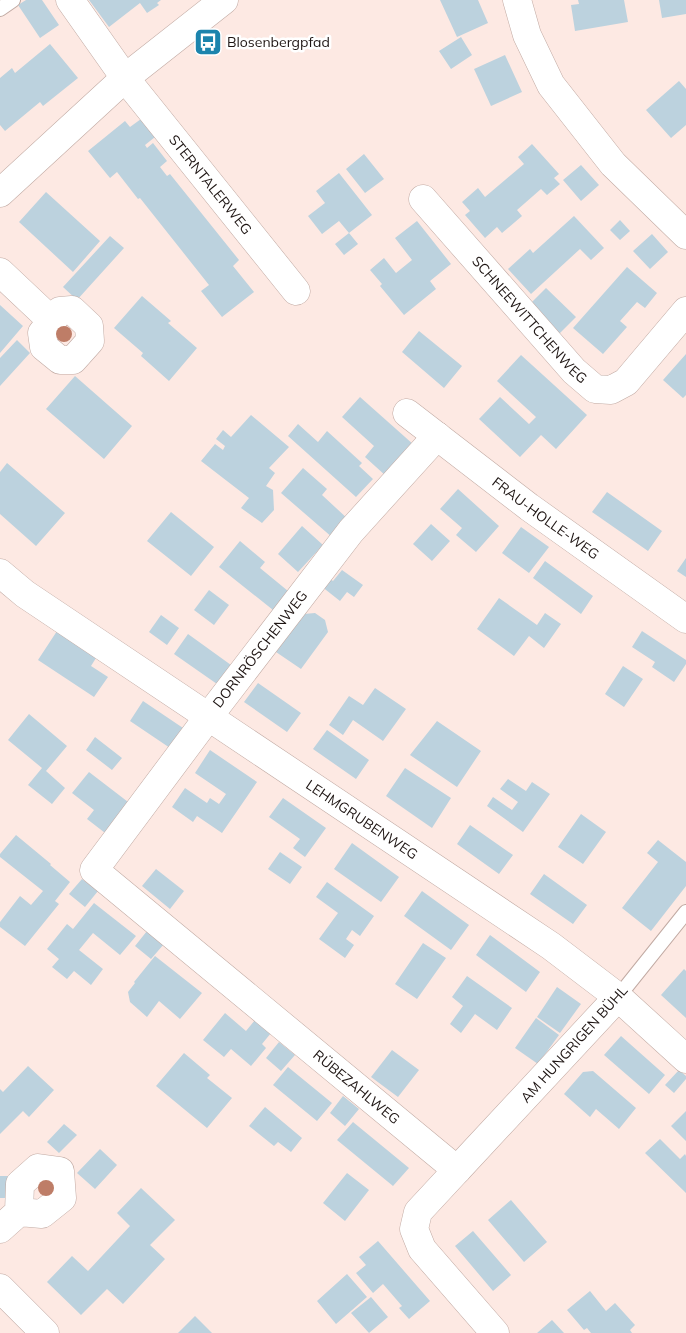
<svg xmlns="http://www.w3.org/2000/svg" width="686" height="1333" font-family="Mulish,sans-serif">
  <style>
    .building { fill: #bcd2de }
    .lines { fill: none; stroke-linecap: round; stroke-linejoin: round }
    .service-casing { stroke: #c1aaa3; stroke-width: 16 }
    .minor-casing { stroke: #c1aaa3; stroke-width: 29 }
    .service { stroke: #fff; stroke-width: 14 }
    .minor { stroke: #fff; stroke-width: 28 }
    .tree { fill: #be7d67 }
    .labels { text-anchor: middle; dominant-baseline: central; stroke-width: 5; stroke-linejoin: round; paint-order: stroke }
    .poi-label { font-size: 14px; fill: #1e1513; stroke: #fff; text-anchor: start }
    .street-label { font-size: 14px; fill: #1e1513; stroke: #fff }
  </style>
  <rect width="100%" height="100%" fill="#fde9e3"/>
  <path class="building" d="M26,0H42L59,25L40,38L18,5Z
    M89,0H161L157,3L159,5L147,13L140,3L109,27Z
    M440,0H478L488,23L457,37Z
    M578,0H624L628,22L575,31L571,5L579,4Z
    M659,0H686V14L662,18Z
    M461,37L472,55L451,69L439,51Z
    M50,44L78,78L43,106L40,102L5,131L0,125V78L12,68L15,73Z
    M505,55L522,92L491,106L474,69Z
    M679,81L686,89V125L671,138L646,110Z
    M141,119L155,137L145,145L147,148L153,143L167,161L160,167L167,176L170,174L239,260L233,266L254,292L222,317L201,291L209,285L140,198L138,199L117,172L110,178L88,151L125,121L130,127Z
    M532,144L559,174L554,178L560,184L547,195L541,189L517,210L522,216L502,233L497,227L485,238L465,215L470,211L462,202L478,188L485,197L524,164L518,157Z
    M364,154L384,179L365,193L346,169Z
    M581,165L599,185L581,201L563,180Z
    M339,173L372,215L349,233L358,244L344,255L335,244L349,233L339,221L322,234L308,216L325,203L316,191Z
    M46,192L100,241L73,272L19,222Z
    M574,216L604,248L591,260L580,249L531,294L508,269L530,249L533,253Z
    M620,220L630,231L620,240L610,230Z
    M417,221L451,264L430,281L436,289L404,315L380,286L382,284L370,270L384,258L396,273L412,260L395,238Z
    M652,234L668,252L650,269L633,251Z
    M110,236L124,248L77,300L63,287Z
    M627,267L657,293L645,308L637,302L620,321L627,327L603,354L573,328Z
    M546,288L576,317L559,334L530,304Z
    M142,296L171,321L168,323L197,348L169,381L141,356L143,353L114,328Z
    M0,305L23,326L0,353Z
    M419,331L462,366L444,388L402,352Z
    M17,340L30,353L0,386V358Z
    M686,354V395L683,398L663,380Z
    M521,355L587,415L556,449L541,435L520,457L479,419L500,397L529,424L536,417L497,381Z
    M75,376L132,426L104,459L46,409Z
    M360,397L414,445L386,476L365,457L374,446L342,417Z
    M251,415L289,447L269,468L275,473L266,486L273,490L274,510L262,523L241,508L249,498L201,461L215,444L223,450L225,446L216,439L223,430L231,437Z
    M298,424L318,442L327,431L362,463L359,466L373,479L356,497L288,436Z
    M7,463L65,513L36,546L0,514V472Z
    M303,468L327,489L322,495L349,520L333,538L281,493Z
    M458,489L499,526L476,552L456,535L462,528L440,509Z
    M607,492L662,531L648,551L592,512Z
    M171,512L214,547L191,576L147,541Z
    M431,524L450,541L432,561L413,544Z
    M302,526L323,545L298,572L278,554Z
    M521,527L549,547L529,573L502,553Z
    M240,541L265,562L260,568L288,591L273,610L219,567Z
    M686,558V577L677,571Z
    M545,561L593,596L581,614L533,578Z
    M342,570L363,585L354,597L347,592L340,601L321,586L327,577L333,581Z
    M209,590L229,605L214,625L194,610Z
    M499,598L537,625L545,613L561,624L544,648L529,636L514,656L477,629Z
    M315,613L325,620L328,632L301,669L276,652L304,614Z
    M161,615L179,628L167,645L149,632Z
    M57,631L96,658L91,666L108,677L94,697L38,660Z
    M642,631L686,660V664L674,682L652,667L655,662L632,647Z
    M188,634L231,665L217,684L174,654Z
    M623,666L643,679L624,707L605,694Z
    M258,683L301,713L287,732L244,702Z
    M375,688L406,709L383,741L353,720L343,735L329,725L349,696L363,705Z
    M143,701L186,730L173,750L130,721Z
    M29,714L67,746L46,771L65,788L52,804L28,785L42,768L8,740Z
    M437,721L481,751L457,787L410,755Z
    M327,730L369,760L356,779L313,749Z
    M95,737L122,758L112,770L86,750Z
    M210,750L257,782L222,833L197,816L193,822L172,807L185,788L207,803L210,798L219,804L226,794L195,773Z
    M405,768L451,798L432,828L386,796Z
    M89,772L132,805L109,836L87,819L94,810L72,793Z
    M508,779L526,791L532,782L550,794L523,832L487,806L493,797L512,810L518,802L500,789Z
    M283,798L326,828L305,857L293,848L300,839L269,817Z
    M581,814L606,832L583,864L558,847Z
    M470,825L513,855L499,874L457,844Z
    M16,835L51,864L50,865L70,882L55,901L59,904L25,946L0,927V922L20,896L31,905L43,891L0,857V854Z
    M658,840L686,862V886L651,931L622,908L658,862L647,853Z
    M352,843L399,877L381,902L334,869Z
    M280,852L302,867L290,884L268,869Z
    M156,869L184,891L170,909L142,886Z
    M544,874L587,905L573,924L530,894Z
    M82,879L98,891L85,907L69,894Z
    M327,882L374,916L360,936L352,930L346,939L354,945L345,958L319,939L338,913L316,897Z
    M422,891L469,925L451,950L404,916Z
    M94,903L136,936L120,955L93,933L79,950L103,969L91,985L74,971L67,979L52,967L59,959L47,949L67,924L73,929Z
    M147,931L164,944L151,959L135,946Z
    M490,935L540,972L526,992L476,955Z
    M423,943L446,958L417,999L395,984Z
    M155,956L202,993L180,1019L159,1001L147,1017L130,1002L128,992L135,983L134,982Z
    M684,969L686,971V1018L661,995Z
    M467,976L512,1008L497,1030L475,1014L461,1033L450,1024L463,1006L452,997Z
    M557,987L581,1004L560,1033L537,1017Z
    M225,1013L246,1031L255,1020L271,1033L262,1044L266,1048L251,1066L231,1049L224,1057L203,1040Z
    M536,1018L559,1035L538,1064L515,1048Z
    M621,1036L665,1075L649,1094L604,1055Z
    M279,1042L295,1055L281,1071L266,1058Z
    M392,1050L419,1070L398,1097L371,1077Z
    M184,1053L210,1075L207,1078L232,1098L207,1128L156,1086Z
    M28,1066L54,1090L29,1117L23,1111L0,1134V1089L3,1092Z
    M288,1067L332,1103L317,1121L273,1085Z
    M679,1070L686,1076V1079L674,1093L665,1085Z
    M593,1071L636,1108L619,1129L596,1109L590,1117L564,1094L583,1072Z
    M343,1096L359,1109L345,1126L330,1113Z
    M265,1107L302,1138L291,1152L278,1142L274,1146L249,1126Z
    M686,1111V1141L671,1126Z
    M353,1122L409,1168L393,1186L337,1140Z
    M64,1124L77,1135L59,1153L47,1142Z
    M660,1139L680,1159L685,1154L686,1156V1193L645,1153Z
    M100,1149L117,1165L95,1189L77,1173Z
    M347,1173L369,1190L345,1221L323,1203Z
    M0,1176H9V1198H0Z
    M141,1188L175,1220L150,1245L165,1259L123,1304L107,1289L81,1315L47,1282L72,1256L88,1271L130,1226L117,1213Z
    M511,1200L547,1242L524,1262L488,1220Z
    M473,1231L511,1275L493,1291L455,1246Z
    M378,1241L430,1301L409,1319L399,1308L402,1306L383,1284L373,1293L356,1273L366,1265L359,1257Z
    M347,1274L367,1297L336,1324L317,1301Z
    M590,1291L606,1311L615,1303L635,1325L630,1330L632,1333H591L587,1328L584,1330L567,1310Z
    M371,1297L388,1317L369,1333L351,1313Z
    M195,1316L212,1333H178Z
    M552,1320L564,1333H537Z"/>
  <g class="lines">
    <g class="service-casing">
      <path id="service" d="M0,9L13,0
        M618,997L686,912"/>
    </g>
    <g class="minor-casing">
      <g id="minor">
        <path id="s1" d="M70,0L125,78L296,291"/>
        <path d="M517,0L527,35L551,85L613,164L686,235"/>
        <path d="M0,193L125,78L224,0"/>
        <path id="s2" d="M423,199L574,371L595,389L611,390L626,382L686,311"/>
        <path d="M0,272L52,321"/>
        <path d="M72,310L89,326L90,341L73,360H60L44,347L42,333L60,311Z"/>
        <path id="s3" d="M407,413L529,507L686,619"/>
        <path id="s4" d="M437,436L351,531L209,716L94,870L457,1170L418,1212L414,1229L422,1249L495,1333"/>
        <path id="s5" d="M0,573L25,594L551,946L618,997L686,1059"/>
        <path d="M457,1170L618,997"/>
        <path d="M0,1229L19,1212L20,1184L38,1168L60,1171L62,1198L42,1214L19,1212"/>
        <path d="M0,1288L45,1333"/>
      </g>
    </g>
    <use href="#service" class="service"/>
    <use href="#minor" class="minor"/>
  </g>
  <g class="tree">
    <circle cx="64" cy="334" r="8"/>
    <circle cx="46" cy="1188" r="8"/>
  </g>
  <defs>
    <g id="bus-square" transform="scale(1.4375)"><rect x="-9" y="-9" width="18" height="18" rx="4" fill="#1c84ad" stroke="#fff"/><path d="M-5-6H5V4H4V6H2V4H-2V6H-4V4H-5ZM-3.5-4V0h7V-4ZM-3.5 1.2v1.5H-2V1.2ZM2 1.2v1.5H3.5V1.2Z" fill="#fff"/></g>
  </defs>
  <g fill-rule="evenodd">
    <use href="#bus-square" x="208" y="42"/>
  </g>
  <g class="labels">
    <g class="poi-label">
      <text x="227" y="42">Blosenbergpfad</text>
    </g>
    <g class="street-label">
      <text stroke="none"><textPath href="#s1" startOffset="232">STERNTALERWEG</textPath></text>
      <text stroke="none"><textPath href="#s2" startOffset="161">SCHNEEWITTCHENWEG</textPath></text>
      <text stroke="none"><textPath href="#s3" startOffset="174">FRAU-HOLLE-WEG</textPath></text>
      <text transform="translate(260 649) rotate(-52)">DORNRÖSCHENWEG</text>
      <text stroke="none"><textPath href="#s5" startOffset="438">LEHMGRUBENWEG</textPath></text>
      <text transform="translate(574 1044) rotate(-48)">AM HUNGRIGEN BÜHL</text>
      <text stroke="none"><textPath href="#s4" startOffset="894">RÜBEZAHLWEG</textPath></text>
    </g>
  </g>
</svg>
